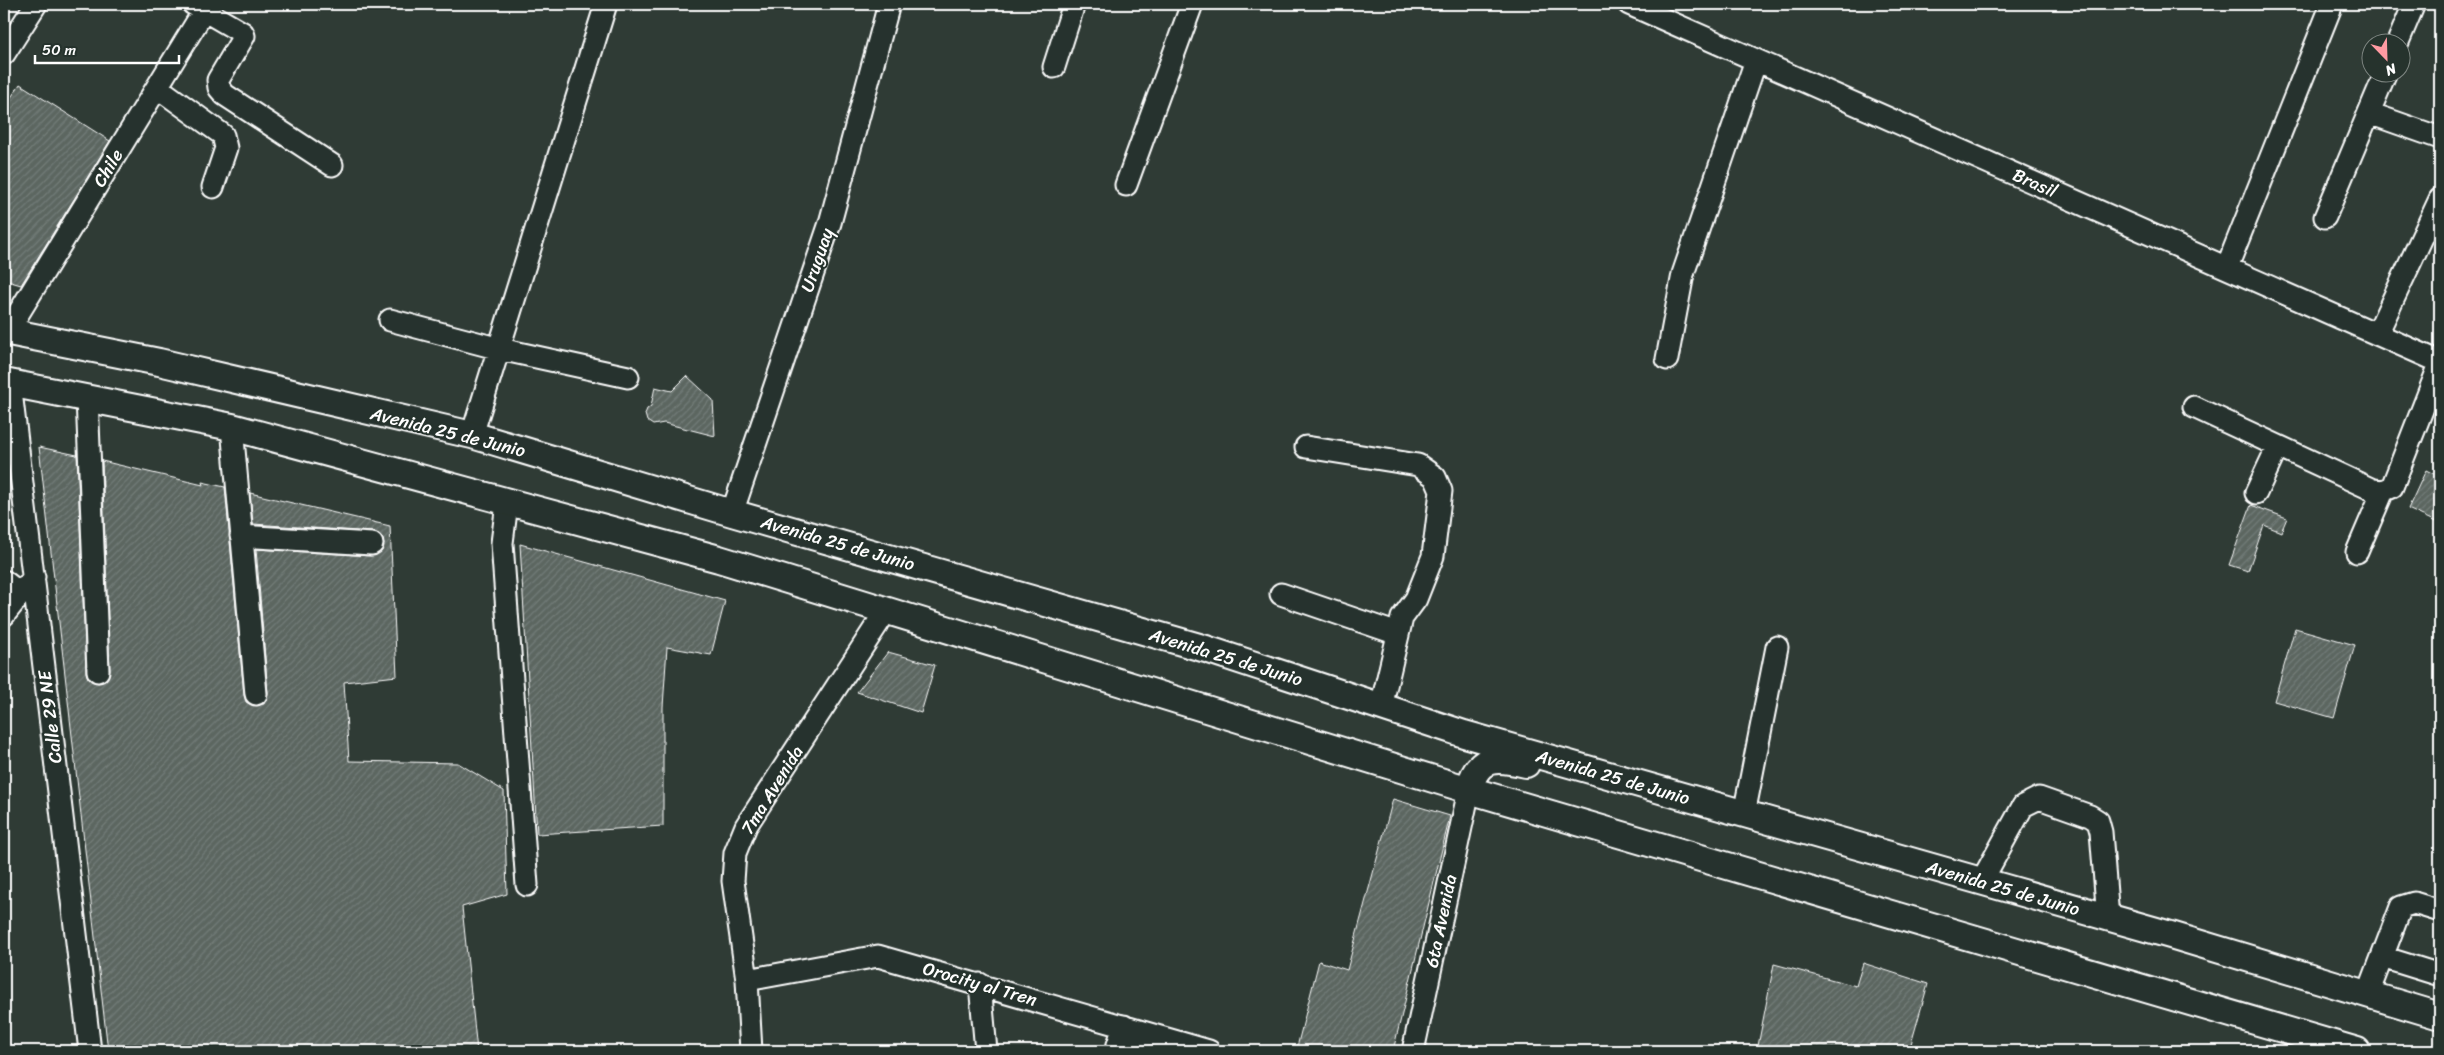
<svg xmlns="http://www.w3.org/2000/svg" width="2444" height="1055" font-family="Sriracha,sans-serif">
  <style>
    .building { fill: url(#building-hatch); stroke: #fff }
    .lines { fill: none; stroke-linecap: round; stroke-linejoin: round }
    .minor-casing { stroke: #fff; stroke-width: 25 }
    .major-casing { stroke: #fff; stroke-width: 30 }
    .minor { stroke: #26332d; stroke-width: 21 }
    .major { stroke: #26332d; stroke-width: 26 }
    .labels { text-anchor: middle; dominant-baseline: central; stroke-width: 4; stroke-linejoin: round; paint-order: stroke }
    .street-label { font-size: 18px; fill: #fff; stroke: #26332d }
  </style>
  <defs>
    <pattern id="building-hatch" width="6" height="6" patternUnits="userSpaceOnUse" patternTransform="scale(1.25)"><rect width="6" height="6" fill="#5b6661"/><path d="M-1 1l2-2M0 6l6-6M5 7l2-2" fill="none" stroke="#747d79"/></pattern>
  </defs>
  <rect width="100%" height="100%" fill="#2f3b35"/>
  <filter id="ink" filterUnits="userSpaceOnUse"><feTurbulence type="fractalNoise" baseFrequency=".02" numOctaves="2"/><feDisplacementMap in="SourceGraphic" scale="10" xChannelSelector="R" yChannelSelector="G"/><feConvolveMatrix kernelMatrix="1 2 1 2 8 2 1 2 1" color-interpolation-filters="sRGB"/></filter>
  <g filter="url(#ink)">
    <path class="building" d="M20,84L110,141L21,285L4,280V108Z
      M687,376L713,400L715,436L664,423L653,425L647,421L645,414L647,409L651,406L655,387L672,391Z
      M39,447L77,455L86,672L88,678L98,683L105,681L110,670L102,461L203,485L202,482L225,487L244,695L246,702L251,705L264,704L268,693L256,549L371,556L382,551L384,544L379,534L373,532L253,524L250,493L390,526L397,676L344,682L349,761L458,763L504,791L507,894L462,907L477,1051H108Z
      M2426,470L2440,477V524L2408,509Z
      M2251,505L2287,518L2281,532L2264,525L2248,571L2229,565Z
      M520,544L725,601L711,655L667,647L663,707V826L537,834Z
      M2295,628L2355,645L2334,718L2274,701Z
      M888,652L935,665L921,713L857,692Z
      M1393,799L1450,816L1393,1051H1296L1319,961L1347,970Z
      M1863,963L1928,984L1909,1051H1757L1774,964L1856,986Z"/>
    <g class="lines">
      <g class="minor-casing">
        <path id="minor" d="M193,4L243,33L244,36L218,80L219,88L225,95L332,165
          M1629,4L2440,362
          M2398,42L2414,4
          M4,54L36,4
          M1054,67L1074,4
          M157,87L223,135L226,148L213,187
          M2369,113L2440,138
          M1126,185L1192,4
          M2325,217L2386,72
          M2227,267L2332,4
          M390,320L500,349L628,377
          M7,332L208,4
          M2377,334L2440,199
          M1667,359L1683,274L1756,60
          M10,383L90,1051
          M87,397L98,671
          M2194,407L2373,490L2383,491L2392,487L2440,364
          M232,427L256,694
          M472,435L606,4
          M1306,447L1418,465L1435,477L1441,491L1433,556L1416,599L1402,618L1381,707
          M2256,493L2278,446
          M507,503L502,543L527,885
          M732,513L830,223L889,4
          M241,536L372,544
          M2357,552L2383,491
          M4,581L21,594
          M1281,594L1398,634
          M4,615L34,577
          M1744,814L1777,647
          M1981,882L2023,806L2039,798L2090,816L2098,821L2101,832L2108,918
          M2382,957L2440,975
          M747,980L878,956L1209,1051
          M980,984L986,1051
          M2368,994L2401,907L2414,903L2440,911
          M751,1051L747,980L733,881L735,853L746,826L886,611
          M1116,1051L1124,1026
          M1136,1051L1142,1032
          M1413,1051L1469,790"/>
      </g>
      <g class="major-casing">
        <path id="major" d="M4,331L159,362L472,435L732,513L1206,649L1464,734L2174,936L2440,1016
          M4,382L232,427L719,559L1469,790L2357,1051
          M1469,790C1477,755 1496,757 1526,764"/>
      </g>
      <use href="#minor" class="minor"/>
      <use href="#major" class="major"/>
    </g>
  </g>
  <g class="labels">
    <g class="street-label">
      <text transform="translate(108 168) rotate(-59)">Chile</text>
      <text transform="translate(2035 183) rotate(24)">Brasil</text>
      <text transform="translate(817 260) rotate(-71)">Uruguay</text>
      <text transform="translate(448 432) rotate(14)">Avenida 25 de Junio</text>
      <text transform="translate(838 543) rotate(16)">Avenida 25 de Junio</text>
      <text transform="translate(1226 657) rotate(17)">Avenida 25 de Junio</text>
      <text transform="translate(50 717) rotate(-97)">Calle 29 NE</text>
      <text transform="translate(1613 777) rotate(16)">Avenida 25 de Junio</text>
      <text transform="translate(772 790) rotate(-58)">7ma Avenida</text>
      <text transform="translate(2003 888) rotate(16)">Avenida 25 de Junio</text>
      <text transform="translate(1441 921) rotate(-78)">6ta Avenida</text>
      <text transform="translate(980 984) rotate(16)">Orocity al Tren</text>
    </g>
  </g>
  <rect width="2444" height="1055" fill="none" stroke="#26332d" stroke-width="20"/>
  <rect x="10" y="10" width="2424" height="1035" fill="none" stroke="#fff" stroke-width="2" filter="url(#ink)"/>
  <g transform="translate(2386 58) rotate(157)"><circle r="24" fill="#26332d" stroke="#7d8581"/>
  <path d="M0-4L9 19L0 12L-9 19Z" fill="#ff9aa2"/>
  <text y="-8" font-size="14" font-weight="bold" text-anchor="middle" fill="#ffffff">N</text>
  </g>
  <path d="M35 55v8h144v-8" fill="none" stroke="#ffffff" stroke-width="2.5"/>
  <text x="42" y="55" font-size="15" fill="#ffffff" stroke="#26332d" stroke-width="4" paint-order="stroke">50 m</text>
</svg>
